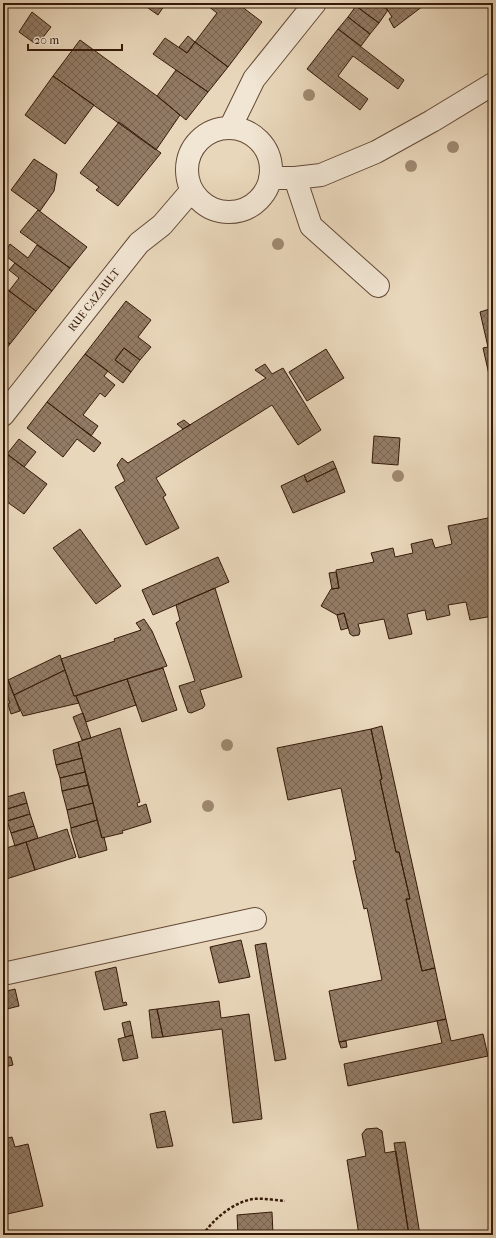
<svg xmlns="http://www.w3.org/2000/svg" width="496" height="1238" font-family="'IM FELL French Canon',serif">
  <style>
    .building { fill: url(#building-cross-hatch); stroke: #361a09 }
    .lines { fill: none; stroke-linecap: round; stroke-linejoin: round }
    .minor-casing { stroke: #634936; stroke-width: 24 }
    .path { stroke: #361a09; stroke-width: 2.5; stroke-dasharray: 3 2; stroke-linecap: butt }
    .minor { stroke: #f1e5d3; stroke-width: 22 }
    .tree { fill: #9f8971 }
    .labels { text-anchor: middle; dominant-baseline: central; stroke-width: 3; stroke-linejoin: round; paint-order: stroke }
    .street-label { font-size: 11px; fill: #361a09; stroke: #f1e5d3 }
  </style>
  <defs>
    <pattern id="building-cross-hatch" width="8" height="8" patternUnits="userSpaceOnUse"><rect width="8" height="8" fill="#937c66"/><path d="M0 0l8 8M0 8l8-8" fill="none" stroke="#796552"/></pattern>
  </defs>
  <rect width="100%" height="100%" fill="#e9d7bb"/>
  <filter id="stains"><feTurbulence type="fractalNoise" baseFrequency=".005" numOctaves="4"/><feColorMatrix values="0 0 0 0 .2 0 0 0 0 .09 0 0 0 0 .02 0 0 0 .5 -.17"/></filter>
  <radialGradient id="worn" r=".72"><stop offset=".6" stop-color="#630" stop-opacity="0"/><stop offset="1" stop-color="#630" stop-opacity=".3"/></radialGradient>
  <path class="building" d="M152,3H166L158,15L148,8Z
    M204,3H237L262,22L228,67L195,42L217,13Z
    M359,3H378L388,10L379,23L356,6Z
    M383,3H427L394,28L389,19L392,17Z
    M356,6L379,23L370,34L348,17Z
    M32,12L51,27L37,45L19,32Z
    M348,17L370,34L361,46L338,29Z
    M338,29L404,80L398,89L353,56L338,76L368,99L360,110L307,69Z
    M188,36L195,42L187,53L179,47Z
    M165,38L187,53L195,42L228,67L208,92L153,54Z
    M80,40L157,96L180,115L156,150L53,76Z
    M176,70L208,92L186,120L157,96Z
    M53,76L94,105L65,144L25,115Z
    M119,122L161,153L118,206L96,190L99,187L80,173Z
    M34,159L57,174L54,191L40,211L11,190Z
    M38,210L87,247L70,268L20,232Z
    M3,243L8,247L10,244L28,258L37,245L70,268L52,291L3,254Z
    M15,263L52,291L36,311L9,291L19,278L9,270Z
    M3,286L36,311L10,344L3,339Z
    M126,301L151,320L138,337L151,347L140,360L124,348L115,360L131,372L123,383L85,354Z
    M493,308V392L483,348L488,347L480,312Z
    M3,339L10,344L3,353Z
    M124,348L140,360L131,372L115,360Z
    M326,349L344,378L307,401L289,372Z
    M85,354L108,371L104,376L115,385L105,397L100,393L83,415L98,426L91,436L47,402Z
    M265,364L272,374L283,368L321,430L298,445L272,405L156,478L166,495L163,497L179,528L146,545L115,487L125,481L117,465L122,458L128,463L266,378L255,370Z
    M47,402L101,443L94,452L77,439L63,457L27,428Z
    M184,420L190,425L183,429L177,424Z
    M374,436L400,438L398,465L372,463Z
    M19,439L36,452L24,467L7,454Z
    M7,454L47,484L24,514L3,499V459Z
    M333,461L336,468L307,482L304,475Z
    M336,468L345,492L293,513L281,486L304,475L307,482Z
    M493,517V616L470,620L466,602L448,605L450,615L427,620L425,610L407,614L412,634L389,639L384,619L358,624L360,631L359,635L353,636L350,634L344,613L337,615L321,606L331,589L339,588L336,570L374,562L371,553L393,548L395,557L413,553L411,544L432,539L435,548L452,544L448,526Z
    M80,529L121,586L96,604L53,548Z
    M218,557L229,582L153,615L142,590Z
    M336,572L339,588L332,589L329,573Z
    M215,588L242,677L200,690L205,705L203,708L191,713L188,712L179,686L195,681L176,623L180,620L176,605Z
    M344,613L348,628L341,630L337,615Z
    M144,619L152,631L167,666L74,696L61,659L115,641L114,639L141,630L136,623Z
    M60,655L65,670L14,695L8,680Z
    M163,668L177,710L142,722L127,679Z
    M65,670L74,696H76L79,703L23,716L14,695Z
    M127,679L136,705L86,722L76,696Z
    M8,680L20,711L11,714L8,704L10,703L3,685V683Z
    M83,713L91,738L82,740L73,717Z
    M382,726L435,968L422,971L406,899H410L399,852H396L380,780L382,779L371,729Z
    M120,728L140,802L137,803L138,807L146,804L151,822L122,831L123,833L102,838L78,742Z
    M371,729L382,779L380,780L396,852H399L410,899H406L422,971L435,968L446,1019L339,1042L329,991L382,980L367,908L364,909L353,861L356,860L341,788L288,800L277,748Z
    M78,742L82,758L56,765L53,750Z
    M82,758L85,772L60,778L56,765Z
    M85,772L88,785L62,791L60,778Z
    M88,785L93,803L67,810L62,791Z
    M24,792L27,803L4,810L3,798Z
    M27,803L30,814L7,821L4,810Z
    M93,803L97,820L71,828L67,810Z
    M30,814L34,826L11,833L7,821Z
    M97,820L102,838L104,837L107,850L79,858L71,831V828Z
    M34,826L38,838L15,846L11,833Z
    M67,829L76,857L35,870L26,842Z
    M26,842L35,870L3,880V849Z
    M241,940L250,977L219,983L210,947Z
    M266,943L286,1059L275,1061L255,945Z
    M116,967L123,1003L126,1002L127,1005L104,1010L95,972Z
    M15,989L19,1006L3,1010V992Z
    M219,1001L221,1018L249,1014L262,1119L233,1123L222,1029L163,1037L157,1009Z
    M157,1009L163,1037L152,1038L149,1010Z
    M446,1019L451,1041L483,1034L488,1056L348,1086L344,1064L442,1043L437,1021Z
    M130,1021L133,1035L125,1037L122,1023Z
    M133,1035L138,1058L123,1061L118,1039Z
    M346,1041L347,1047L341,1048L339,1042Z
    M3,1054L4,1057H11L13,1065L3,1067Z
    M165,1111L173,1146L157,1148L150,1114Z
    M377,1128L382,1131L385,1153L396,1151L409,1235H359L347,1160L366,1156L362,1134L366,1129Z
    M12,1137L15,1147L28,1144L43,1206L3,1215V1139Z
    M405,1142L420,1235H409L394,1143Z
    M272,1212L273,1235H238L237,1215Z"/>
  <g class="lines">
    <g class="minor-casing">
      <path id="minor" d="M230,128L254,79L315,3
        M187 170a42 42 0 1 1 84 0a42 42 0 1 1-84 0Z
        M270,178H295L321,175L376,152L432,121L493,84
        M295,178L311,226L378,286
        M3,415L139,243L162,225L192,190
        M3,974L255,919"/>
    </g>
    <path class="path" d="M203,1235C213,1219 234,1202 253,1199C263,1198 275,1200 285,1201"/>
    <use href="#minor" class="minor"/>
  </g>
  <g class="tree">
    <circle cx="309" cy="95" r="6"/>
    <circle cx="453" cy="147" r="6"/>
    <circle cx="411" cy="166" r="6"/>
    <circle cx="278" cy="244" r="6"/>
    <circle cx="398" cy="476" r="6"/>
    <circle cx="227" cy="745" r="6"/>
    <circle cx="208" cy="806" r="6"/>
  </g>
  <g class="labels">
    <g class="street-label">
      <text transform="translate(94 300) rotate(-52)">RUE CAZAULT</text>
    </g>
  </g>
  <rect width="496" height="1238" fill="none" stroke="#e9d7bb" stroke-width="16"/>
  <rect x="4" y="4" width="488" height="1230" fill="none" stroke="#361a09" stroke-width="2"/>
  <rect x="8" y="8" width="480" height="1222" fill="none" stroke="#361a09"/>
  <path d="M28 44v6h94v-6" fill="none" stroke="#361a09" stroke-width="2"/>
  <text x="34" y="44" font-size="12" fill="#361a09" stroke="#f1e5d3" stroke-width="3" paint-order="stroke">20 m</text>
  <rect width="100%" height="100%" filter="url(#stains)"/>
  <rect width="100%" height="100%" fill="url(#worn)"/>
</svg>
